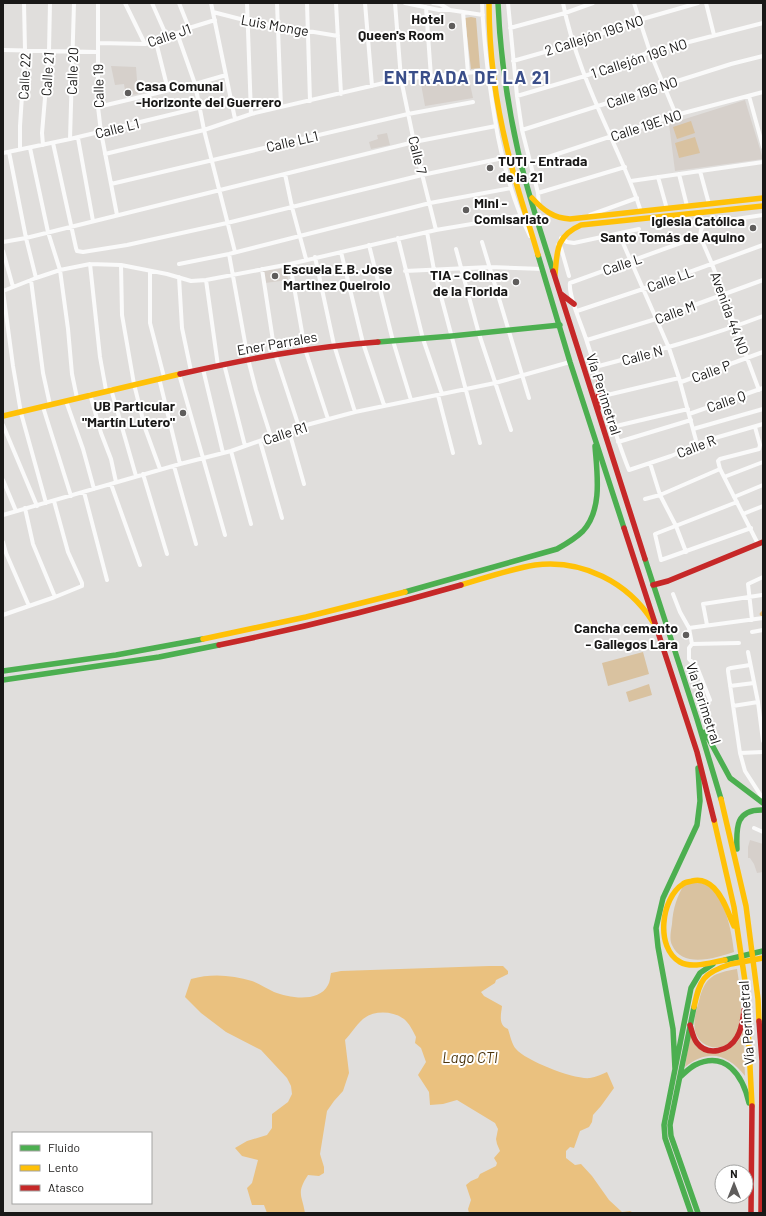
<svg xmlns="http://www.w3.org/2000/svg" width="766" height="1216" font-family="Barlow,sans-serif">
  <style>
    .built { fill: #d6d0cb }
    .green { fill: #d9c2a0 }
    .water { fill: #eac17f }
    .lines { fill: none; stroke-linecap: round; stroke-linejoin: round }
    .canal { stroke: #eac17f; stroke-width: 4.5 }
    .street { stroke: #fafafa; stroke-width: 4 }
    .fast { stroke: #4caf50; stroke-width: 5.5 }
    .slow { stroke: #ffc107; stroke-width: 5.5 }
    .jam { stroke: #c62828; stroke-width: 5.5 }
    .poi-dot { fill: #5f5d5c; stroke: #fff; stroke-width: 1.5 }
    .labels { text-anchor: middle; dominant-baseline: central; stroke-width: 4; stroke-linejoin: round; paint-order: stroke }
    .poi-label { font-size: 14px; font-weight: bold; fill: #191817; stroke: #fff; text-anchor: end }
    .street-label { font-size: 14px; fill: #191817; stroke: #fff }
    .water-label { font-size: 15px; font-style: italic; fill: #4c340c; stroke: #fff }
    .district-label { font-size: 18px; font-weight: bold; letter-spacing: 1px; fill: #3a4e89; stroke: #fff }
  </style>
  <rect width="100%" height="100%" fill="#e0dedc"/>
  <path class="built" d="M111,66L136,67L138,94L131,95L130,90H125L124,84L115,85Z
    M469,79L473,98L425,106L421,84Z
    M745,100L763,159L675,171L669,124Z
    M387,133L390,145L371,149L369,142L378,139L377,135Z
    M286,268L288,280L265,283L263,271Z
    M750,840L763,844V872L757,873L754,864L750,858H748V847Z"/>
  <path class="green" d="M471,17L476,18L480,68L471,69L465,18Z
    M691,121L695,133L677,139L673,127Z
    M695,137L700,153L679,158L675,143Z
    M643,652L649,674L608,686L602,663Z
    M649,684L652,695L629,702L626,692Z
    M696,882C699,883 703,883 706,884C725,894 732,933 734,952C716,958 682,969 672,945C669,939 671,931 672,924C673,908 677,896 685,883Z
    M737,969C740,988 744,1014 737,1033C728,1053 701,1052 695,1031C693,1022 696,1010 699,1001C705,976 714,973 737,969Z
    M743,1028L745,1076C727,1053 708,1049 685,1067L690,1035L711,1052L737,1042L741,1037Z"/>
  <path class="water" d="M489,966H503L508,971V974L496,980L495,983L481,992L484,996L502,1006C501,1015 498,1025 508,1029C510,1035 512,1045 516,1049C526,1061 575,1080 590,1078C596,1077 602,1074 607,1072L614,1088L601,1106L593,1115L592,1122L589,1127L580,1131L574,1148L570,1147L566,1151V1158L575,1165L581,1164L592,1176L609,1200L622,1212L630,1211L634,1213H469L468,1209L471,1200L466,1185L471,1181L478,1178L480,1174L496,1166L497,1163L494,1158L500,1151L497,1144L496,1139L498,1129L495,1123L457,1100L443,1104L430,1105L429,1092L418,1075L426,1062L421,1048L415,1043L416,1037C413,1031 409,1023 404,1019C393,1011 374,1010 363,1019C356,1025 351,1034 345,1040L349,1073L343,1091L334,1101L327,1111L320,1154L324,1167V1173L319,1176L308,1175C296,1193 302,1195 305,1213H267L264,1205H252L247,1188L252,1183L258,1160L242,1156L235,1148L247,1141L267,1135L272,1128V1114L288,1102L292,1094L291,1086L287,1078L261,1050L226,1032L201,1013L185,997L191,979C212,973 232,975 252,981C260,984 267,989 274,992C289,998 319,1003 328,985C330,982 330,977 331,973L341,971Z"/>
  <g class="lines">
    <path class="canal" d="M762,614L763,613"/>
    <path class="street" d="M98,3V107L101,132L117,215
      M125,3L145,44
      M152,3L167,37
      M179,3L189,28
      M211,3L235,119
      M247,3L251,114
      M277,3L281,107
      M307,3L310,101
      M336,3L341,94
      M365,3L372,86
      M395,3L401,79L414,142L436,230
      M405,3L439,10H450L483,15
      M433,3L440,4L450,10
      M482,3C484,48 490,93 498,137C505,171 514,205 530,236
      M508,3L517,96L522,130L538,193L539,206
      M563,3C572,49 591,93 610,135C621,161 633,185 641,212
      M634,3L650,52L676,115
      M706,3L714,35
      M426,7L431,77
      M213,12L248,21L338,36
      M463,12L468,73
      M510,28L565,13L593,3
      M177,33L195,84L204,130L235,252
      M156,42L168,90
      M99,43L145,44L156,42L189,28L215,20
      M3,50L98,52
      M513,61L573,44L639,20L698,3
      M517,96L585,76L650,52L763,23
      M749,96L763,147
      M98,107L195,84L226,75
      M522,130L731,64L763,56
      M78,138L93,221
      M70,139L74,3
      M53,143L76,248L77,251L83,252L127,245L227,223L422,175L503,158
      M43,145L42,133L49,51L50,3
      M30,148L48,232L60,270L68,329L72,374L77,398
      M20,149V126L25,50L24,3
      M9,152L26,238L36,278
      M3,153L70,139L231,100
      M105,154L204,130L251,114L401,79L487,71
      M530,163L676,115L763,92
      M700,171L709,204
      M285,174L292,207L306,259
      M679,174L687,206
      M658,177L667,209
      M631,181L763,162
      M111,184L408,114L473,102
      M538,193L625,167
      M590,215L637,198
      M427,232L434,270L480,443
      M619,234L669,348L679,378L697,444
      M700,236L570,283C568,296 583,328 587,342C601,384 612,428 629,470L671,456L708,440L763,424
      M398,238L423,339L442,394
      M561,238L567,242L574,243L639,229
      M3,242L26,238L414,142L496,126
      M482,242L529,398
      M369,245L393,341L411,400
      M558,245L561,248L569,276
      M456,249L479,334L511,430
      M3,251L13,287
      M341,252L363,343L384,405
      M229,254L248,359L256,390L271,437
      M315,257L334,345L355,412
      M90,264L100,357L106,390
      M179,264L229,254L430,203L511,188
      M290,264L305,349L328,419
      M121,265L122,315L134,384L145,428L160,469
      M262,269L275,354L299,427
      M150,271V323L164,377
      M405,271L490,267L543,269
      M179,277L182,328L191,371
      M31,280L43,373L50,405
      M206,280L218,366
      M3,291L36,278L60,270L90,264L121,265L167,274L191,281L206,280L290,264L436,230L519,216
      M3,291L13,366L21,413L46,503
      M577,311L643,289L763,245
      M587,340L656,319L763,280
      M224,364L245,446
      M595,367C652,352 708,337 763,316
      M203,369L223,453
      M179,374L225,535
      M159,378L180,464
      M681,382L763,352
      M111,389L136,476
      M759,390L712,264L700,236L701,230L703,225L709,223L763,215
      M90,394L101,433L111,459L116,482
      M438,395L453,453
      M603,396L679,378
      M66,401L83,449L94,489
      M43,407L71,496
      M689,414L763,388
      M3,425L37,506
      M612,427L688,409
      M755,427L760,445L759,449L720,459L718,461L720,469L757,542
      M693,429L763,409
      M289,431L304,484
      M260,441L282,518
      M618,442L691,420
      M231,451L251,524
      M650,463L660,495L676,526L686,552
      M174,466L196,544
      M143,474L167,554
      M724,477L763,462
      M3,480L16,511
      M111,484L140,565
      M84,492L107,580
      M734,497L763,485
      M645,499L660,495L720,469
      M737,502L655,534L661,560L751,528
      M25,508L33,544L55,597
      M743,514L763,506
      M3,515L180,464L231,451L299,427L355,412L495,383L570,362
      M3,542L6,553L29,606
      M673,594L680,612L689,628L692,644L739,643
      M3,615L55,597L82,586V583L68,552L54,501
      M752,620L748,584L763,577
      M707,625L703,604L762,595
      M689,628L763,618
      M752,632L763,630
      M692,644L689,648V659L697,667L710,700
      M748,652L758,702L763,741
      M750,665L731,668L728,669V671L740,753L745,771L763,799
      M730,686L754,683
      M733,706L758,702
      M740,753L763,752
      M754,828L763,832"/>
    <path class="fast" d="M498,3C500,53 507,102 518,151C527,192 541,232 553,271
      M538,255L570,362L624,528
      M378,342L452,336L560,325
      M645,559L697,719L721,799
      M405,592L557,549C566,544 575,539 583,531C603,509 597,473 595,446
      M3,671L116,655L203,639
      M3,680L159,657L219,645
      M705,732L730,778L763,803
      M737,849C736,827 736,809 763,810
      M725,960L763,951
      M694,1007L670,1125L671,1136L698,1213
      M675,1069L673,1029L658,947L656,928L663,898L697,825L700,801L698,768
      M680,1077C685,1073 689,1068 695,1065C726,1050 743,1076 749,1103
      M691,1213L665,1138L664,1125L691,988L700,973L713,964"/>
    <path class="slow" d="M489,3C489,55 496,106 509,156C517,190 529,223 538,255
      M532,198C543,210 553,218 570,219L763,198
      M555,275C557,251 556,236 581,225L763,206
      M3,416L180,374
      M461,585C485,578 510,569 535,565C582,559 628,582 653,622
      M203,639L306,617L405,592
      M721,799L746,906L758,999L759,1021
      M714,820L734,907L746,988L752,1106
      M725,960C712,962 692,969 680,962C655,948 661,898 683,884C685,882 689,882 692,881C700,879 708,882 714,888C724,898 728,913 734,926
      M731,964L763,958
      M694,1007C700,979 703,973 731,964"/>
    <path class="jam" d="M553,271L645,559
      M561,294L574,304
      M180,374C247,359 309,347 378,342
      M598,409L599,380
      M624,528L697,752L714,820
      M653,585L668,581L763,542
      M219,645C301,628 381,608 461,585
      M759,1021L762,1061L761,1213
      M690,1025C692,1031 693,1038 697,1043C708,1057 729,1051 737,1037C742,1029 743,1019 744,1010
      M751,1213L752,1106"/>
  </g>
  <g class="poi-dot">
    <circle cx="452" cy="26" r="4"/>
    <circle cx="128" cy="93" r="4"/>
    <circle cx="490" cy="168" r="4"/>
    <circle cx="466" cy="210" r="4"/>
    <circle cx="753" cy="228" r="4"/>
    <circle cx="275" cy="276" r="4"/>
    <circle cx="516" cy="282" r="4"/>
    <circle cx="183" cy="413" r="4"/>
    <circle cx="686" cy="635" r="4"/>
  </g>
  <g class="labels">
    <g class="poi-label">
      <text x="444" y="18">Hotel<tspan x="444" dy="16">Queen's Room</tspan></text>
      <text x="136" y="85" text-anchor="start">Casa Comunal<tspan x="136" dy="16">-Horizonte del Guerrero</tspan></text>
      <text x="498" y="160" text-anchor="start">TUTI - Entrada<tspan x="498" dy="16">de la 21</tspan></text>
      <text x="474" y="202" text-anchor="start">Mini -<tspan x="474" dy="16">Comisariato</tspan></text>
      <text x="745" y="220">Iglesia Católica<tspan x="745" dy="16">Santo Tomás de Aquino</tspan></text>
      <text x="283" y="268" text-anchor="start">Escuela E.B. Jose<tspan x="283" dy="16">Martinez Queirolo</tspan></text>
      <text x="508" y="274">TIA - Colinas<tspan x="508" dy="16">de la Florida</tspan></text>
      <text x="175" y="405">UB Particular<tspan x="175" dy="16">"Martín Lutero"</tspan></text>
      <text x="678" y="627">Cancha cemento<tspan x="678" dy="16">- Gallegos Lara</tspan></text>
    </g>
    <g class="street-label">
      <text transform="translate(275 25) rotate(10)">Luis Monge</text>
      <text transform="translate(169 35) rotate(-19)">Calle J1</text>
      <text transform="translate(594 35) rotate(-18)">2 Callejón 19G NO</text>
      <text transform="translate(639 58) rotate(-18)">1 Callejón 19G NO</text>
      <text transform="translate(72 71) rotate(-88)">Calle 20</text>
      <text transform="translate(47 74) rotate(-86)">Calle 21</text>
      <text transform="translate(24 76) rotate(-87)">Calle 22</text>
      <text transform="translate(98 86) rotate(-91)">Calle 19</text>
      <text transform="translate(642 92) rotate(-18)">Calle 19G NO</text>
      <text transform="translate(646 125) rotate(-18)">Calle 19E NO</text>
      <text transform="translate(117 128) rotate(-14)">Calle L1</text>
      <text transform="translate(292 141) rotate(-13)">Calle LL1</text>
      <text transform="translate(418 155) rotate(76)">Calle 7</text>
      <text transform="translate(622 264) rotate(-19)">Calle L</text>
      <text transform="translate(670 279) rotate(-20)">Calle LL</text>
      <text transform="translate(675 312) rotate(-20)">Calle M</text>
      <text transform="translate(730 313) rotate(70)">Avenida 44 NO</text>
      <text transform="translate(277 343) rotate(-10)">Ener Parrales</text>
      <text transform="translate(642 355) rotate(-15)">Calle N</text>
      <text transform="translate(711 371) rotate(-20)">Calle P</text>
      <text transform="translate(604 394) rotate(72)">Vía Perimetral</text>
      <text transform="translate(726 401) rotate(-19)">Calle Q</text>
      <text transform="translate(285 433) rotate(-18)">Calle R1</text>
      <text transform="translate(696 446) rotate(-21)">Calle R</text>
      <text transform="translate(704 703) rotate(72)">Vía Perimetral</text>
      <text transform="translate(746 1023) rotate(-94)">Vía Perimetral</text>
    </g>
    <g class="water-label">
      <text x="470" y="1057">Lago CTI</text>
    </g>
    <g class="district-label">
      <text x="467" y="77">ENTRADA DE LA 21</text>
    </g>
  </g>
  <rect width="766" height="1216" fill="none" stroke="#191817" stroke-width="8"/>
  <rect x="12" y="1132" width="140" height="72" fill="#ffffff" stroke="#a3a3a2"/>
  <rect x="20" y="1145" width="20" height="6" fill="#4caf50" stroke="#a3a3a2"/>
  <text x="48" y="1152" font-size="12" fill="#191817">Fluido</text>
  <rect x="20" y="1165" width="20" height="6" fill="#ffc107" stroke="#a3a3a2"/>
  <text x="48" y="1172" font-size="12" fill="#191817">Lento</text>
  <rect x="20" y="1185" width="20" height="6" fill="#c62828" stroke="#a3a3a2"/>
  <text x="48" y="1192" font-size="12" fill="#191817">Atasco</text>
  <g transform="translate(734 1184)"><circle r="19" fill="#ffffff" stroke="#a3a3a2"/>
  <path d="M0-3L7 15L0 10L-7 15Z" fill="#5f5d5c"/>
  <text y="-6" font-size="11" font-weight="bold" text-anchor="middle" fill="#191817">N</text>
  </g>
</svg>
